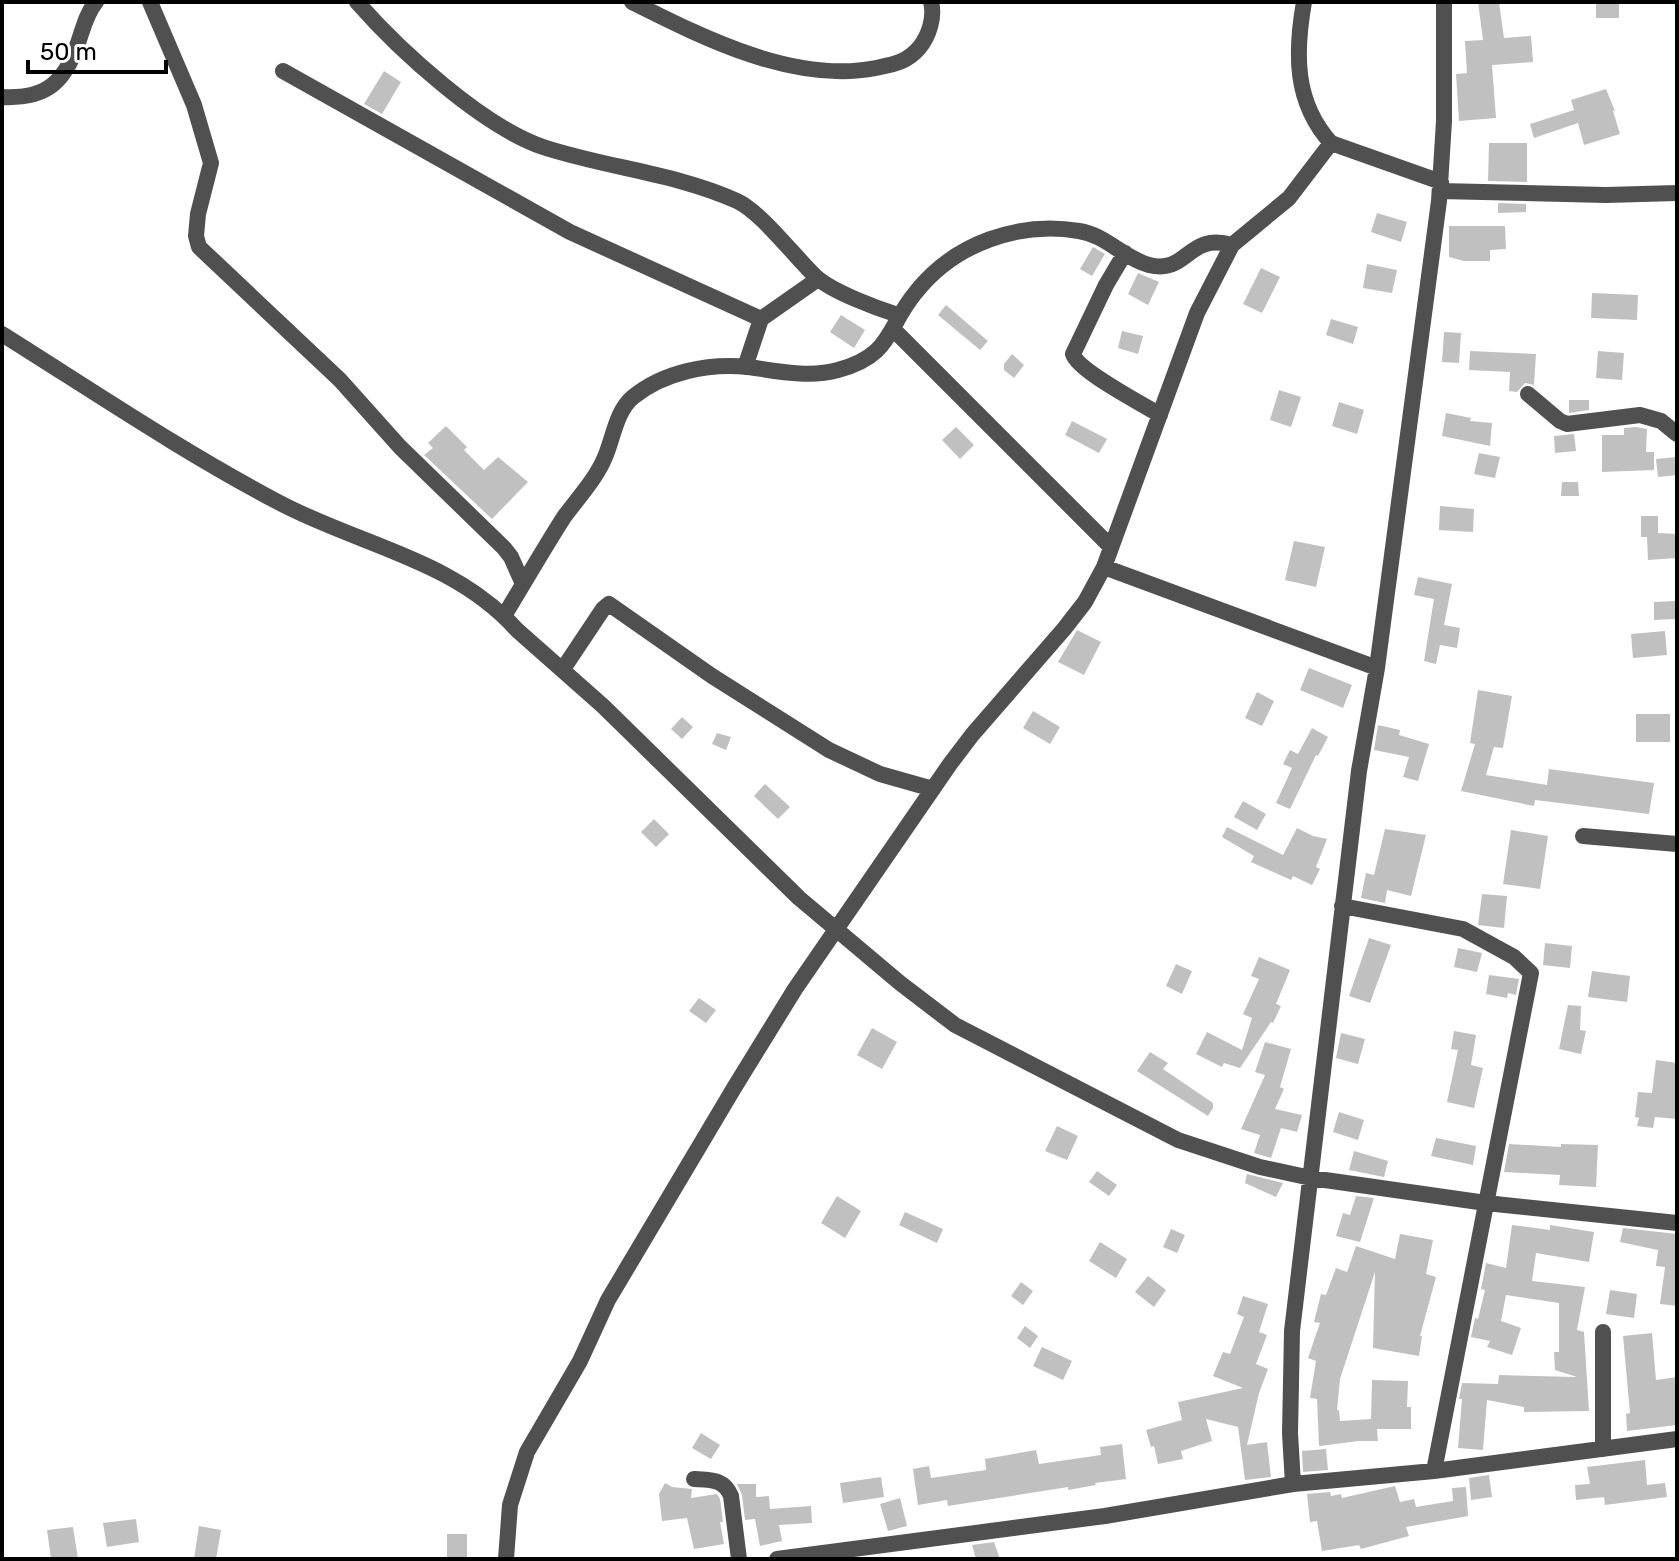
<svg xmlns="http://www.w3.org/2000/svg" width="1679" height="1561" font-family="Rubik,sans-serif">
  <style>
    .building { fill: #c0c0c0 }
    .lines { fill: none; stroke-linecap: round; stroke-linejoin: round }
    .minor { stroke: #505050; stroke-width: 16 }
  </style>
  <rect width="100%" height="100%" fill="#fff"/>
  <path class="building" d="M1478,2H1499L1504,38L1531,36L1533,62L1492,65L1496,118L1459,121L1456,74L1467,73L1465,41L1483,40Z
    M1596,2H1619V18H1596Z
    M384,71L401,82L382,114L364,104Z
    M1606,89L1615,111H1613L1620,134L1584,145L1578,123L1534,138L1530,124L1574,110L1571,100Z
    M1489,143H1527V182L1488,181Z
    M1498,203L1526,204V212L1498,213Z
    M1377,213L1407,222L1401,242L1371,232Z
    M1449,226H1505L1506,249L1490,250V261H1464L1449,257Z
    M1093,247L1105,254L1092,276L1080,269Z
    M1367,264L1397,270L1392,293L1363,288Z
    M1261,268L1280,277L1262,313L1243,304Z
    M1138,273L1159,282L1148,305L1128,294Z
    M1592,293L1638,295L1637,320L1591,318Z
    M946,305L988,341L980,350L938,315Z
    M841,315L865,330L854,348L830,332Z
    M1331,319L1358,327L1353,344L1326,335Z
    M1122,331L1143,336L1138,354L1118,348Z
    M1444,332L1461,333L1459,363L1442,362Z
    M1470,351L1536,354L1534,385L1525,383L1517,392L1509,391L1510,372L1469,370Z
    M1598,351L1624,353L1622,380L1596,378Z
    M1012,354L1024,365L1014,378L1004,370V364Z
    M1279,390L1301,397L1291,427L1270,420Z
    M1569,400H1589V410L1569,413Z
    M1339,402L1364,410L1357,434L1332,426Z
    M1446,413L1471,418L1470,421L1492,423L1490,446L1442,436Z
    M1072,421L1107,439L1099,453L1065,435Z
    M446,426L467,447L464,450L484,470L498,457L528,482L492,519L424,455L433,448L428,443Z
    M956,427L974,445L960,459L942,440Z
    M1636,427L1647,429L1646,452H1654V470L1602,472V435H1624V428Z
    M1574,434L1576,451L1555,453L1554,436Z
    M1479,453L1500,457L1495,478L1474,474Z
    M1677,457V475L1658,477L1656,459Z
    M1562,482H1578L1579,496H1561Z
    M1440,506L1474,509L1473,532L1439,530Z
    M1641,516H1658V533L1677,534V558L1648,560L1647,537H1641Z
    M1294,541L1325,547L1316,587L1285,580Z
    M1418,577L1452,584L1444,625L1460,628L1457,648L1440,645L1436,664L1424,661L1434,599L1414,595Z
    M1675,601L1676,619L1654,620V602Z
    M1077,630L1101,642L1084,675L1058,662Z
    M1665,631L1667,655L1633,658L1631,634Z
    M1309,668L1352,685L1343,708L1300,690Z
    M1478,690L1512,696L1503,748L1494,747L1486,775L1547,785L1549,769L1654,783L1649,814L1535,800L1534,806L1461,791L1475,744L1470,743Z
    M1257,692L1274,701L1262,726L1245,718Z
    M1033,711L1060,727L1050,744L1023,728Z
    M1636,714H1670V742H1636Z
    M682,717L693,727L682,739L671,729Z
    M1378,725L1400,730L1399,735L1429,744L1418,781L1403,777L1409,757L1374,750Z
    M1312,728L1328,737L1318,756L1316,755L1290,809L1276,803L1292,768L1283,764L1290,750L1298,754Z
    M717,733L731,737L726,750L712,744Z
    M765,784L790,807L778,819L754,796Z
    M1243,801L1266,814L1257,830L1234,817Z
    M654,819L669,834L656,847L641,832Z
    M1227,827L1283,855L1297,828L1313,836L1327,839L1316,867L1320,869L1312,885L1293,876L1291,880L1251,862L1254,856L1222,837Z
    M1385,829L1426,835L1411,896L1387,890L1385,903L1361,898L1366,873L1374,875Z
    M1511,830L1548,836L1540,889L1503,884Z
    M1482,894L1507,896L1504,928L1478,925Z
    M1369,938L1391,945L1370,1003L1349,996Z
    M1545,943L1572,946L1570,968L1543,965Z
    M1458,948L1482,953L1477,972L1454,967Z
    M1259,957L1290,970L1276,1004L1281,1006L1273,1023L1271,1022L1240,1068L1224,1063L1222,1067L1196,1054L1207,1032L1242,1050L1252,1018L1243,1014L1259,979L1251,976Z
    M1176,964L1192,971L1182,994L1166,986Z
    M1592,971L1630,976L1627,1002L1588,997Z
    M1489,975L1519,979L1516,995L1508,993L1507,998L1486,994Z
    M699,998L716,1010L706,1023L689,1011Z
    M1568,1005L1581,1006L1580,1030L1586,1031L1581,1054L1559,1049Z
    M872,1028L897,1042L882,1069L857,1055Z
    M1454,1031L1476,1035L1471,1065L1483,1068L1474,1108L1447,1102L1458,1050L1451,1049Z
    M1341,1033L1365,1039L1358,1064L1336,1058Z
    M1265,1042L1291,1049L1280,1087L1284,1089L1275,1109L1302,1115L1297,1132L1281,1128L1271,1158L1254,1153L1260,1135L1241,1129L1265,1075L1255,1072Z
    M1150,1052L1168,1063L1163,1069L1213,1103V1108L1208,1116L1137,1071Z
    M1656,1060L1677,1063V1119L1655,1117L1653,1128L1637,1126L1639,1118L1635,1117L1638,1092L1652,1093Z
    M1339,1112L1364,1120L1358,1140L1333,1132Z
    M1057,1126L1078,1136L1067,1160L1045,1151Z
    M1436,1138L1476,1146L1473,1165L1431,1156Z
    M1509,1144L1561,1147V1144L1598,1145L1596,1187L1559,1185L1560,1175L1504,1172Z
    M1354,1151L1388,1161L1384,1177L1349,1170Z
    M1097,1171L1117,1185L1109,1196L1089,1182Z
    M1247,1174L1283,1183L1276,1197L1245,1183Z
    M837,1196L861,1211L845,1238L821,1223Z
    M1356,1196L1374,1198L1360,1242L1336,1236L1343,1213L1350,1215Z
    M905,1212L943,1229L937,1243L899,1225Z
    M1512,1225L1550,1230V1225L1594,1232L1589,1262L1536,1253L1532,1281L1585,1287L1577,1330L1584,1332L1589,1411L1524,1412V1407L1487,1400L1483,1450L1458,1448L1462,1399H1459L1462,1383L1498,1384L1499,1375L1577,1377L1555,1370L1554,1352H1559V1303L1506,1295L1501,1321L1521,1328L1512,1355L1487,1347L1490,1341L1471,1337L1475,1318L1478,1319L1485,1290L1481,1289L1486,1263L1506,1268Z
    M1623,1228L1677,1234V1306L1660,1304L1665,1267L1656,1266L1658,1250L1620,1242Z
    M1171,1229L1185,1235L1177,1253L1163,1247Z
    M1400,1234L1433,1240L1426,1274L1436,1277L1420,1336H1422L1419,1356L1373,1348L1375,1272L1340,1379L1337,1410H1339L1340,1421L1371,1419L1372,1380L1408,1381L1407,1407H1411V1429H1377L1378,1441H1359L1319,1446L1317,1399L1310,1398L1316,1361L1308,1358L1320,1323L1314,1322L1321,1294L1326,1295L1336,1268L1347,1272L1356,1246L1395,1259Z
    M1100,1242L1127,1259L1116,1278L1089,1261Z
    M1148,1276L1166,1290L1154,1307L1135,1292Z
    M1021,1282L1033,1291L1023,1305L1011,1296Z
    M1610,1290L1637,1294L1634,1318L1606,1314Z
    M1243,1296L1268,1304L1259,1332L1267,1335L1256,1364L1268,1369L1259,1393L1247,1445L1267,1442L1271,1477L1245,1480L1238,1427L1206,1419L1212,1441L1181,1451L1183,1459L1158,1464L1154,1446L1151,1447L1146,1430L1182,1420L1178,1402L1243,1388L1213,1376L1223,1352L1230,1354L1244,1317L1237,1314Z
    M1025,1326L1038,1336L1030,1348L1017,1338Z
    M1652,1333L1656,1380L1677,1377V1425L1627,1431L1626,1414L1630,1413L1623,1336Z
    M1042,1347L1072,1361L1063,1380L1033,1366Z
    M701,1433L720,1445L711,1459L692,1448Z
    M1122,1444L1126,1479L1095,1483L1096,1485L1068,1490V1487L948,1506L947,1500L918,1505L913,1469L929,1466L931,1478L986,1470L985,1459L1036,1450L1039,1464L1101,1455L1100,1447Z
    M1326,1449L1328,1470L1303,1472L1302,1451Z
    M1645,1460L1647,1485L1665,1483L1667,1497L1605,1505L1604,1497L1576,1500L1575,1485L1590,1484L1587,1467Z
    M1489,1475L1492,1497L1471,1500L1469,1478Z
    M881,1477L884,1497L843,1503L840,1483Z
    M665,1483L672,1487L692,1489L691,1498L717,1494L720,1499L723,1522H720L724,1544L694,1549L687,1518L662,1521L659,1494Z
    M737,1484H756V1497L769,1496L770,1509L811,1506L812,1523L779,1525L782,1541L760,1546L755,1519L745,1520L742,1495Z
    M1395,1486L1400,1502L1414,1499L1416,1507L1453,1501L1452,1488L1466,1487L1468,1516L1406,1527L1409,1536L1361,1549L1359,1545L1322,1551L1317,1521L1310,1522L1307,1494L1330,1492L1331,1496L1341,1494L1342,1498Z
    M900,1498L907,1526L888,1531L880,1504Z
    M136,1519L139,1542L107,1547L103,1523Z
    M199,1526L221,1530L216,1559H194Z
    M73,1527L78,1559H51L47,1530Z
    M447,1534H467V1559H447Z
    M994,1542L1000,1559H976L972,1545Z"/>
  <g class="lines">
    <path class="minor" d="M150,2L194,105L211,163L198,214L196,236L199,247L340,380L400,447L504,548L511,557L523,584
      M357,2C399,50 482,126 543,147C607,168 675,173 737,201C761,212 795,257 816,277C833,292 876,308 898,315
      M632,2C704,38 794,84 876,68C895,64 907,62 919,48C929,36 935,17 931,2
      M1304,2C1295,53 1294,102 1331,143L1441,182
      M283,71L570,232L761,319
      M2,97C45,99 64,84 78,43C83,29 86,14 96,2
      M1440,191L1606,195L1677,193
      M1125,253L1106,285L1073,354C1078,371 1141,403 1160,415
      M894,330L1111,547
      M2,334C93,391 183,452 278,502C358,545 454,559 517,630L603,706L799,898L900,983L955,1025L1178,1140L1260,1167L1311,1178L1486,1203L1677,1223
      M745,367L761,319L818,279
      M1528,394L1560,421L1567,424L1640,415L1661,421L1677,434
      M1104,567L1377,668
      M504,616C524,583 543,550 564,517C578,498 596,479 605,457C613,439 616,411 633,397C664,372 708,363 748,367C777,371 809,378 838,370C893,355 886,328 916,292C955,243 1019,221 1079,231C1106,235 1123,258 1149,265C1188,275 1187,232 1232,245
      M563,669L603,609L609,604L712,676L829,750L880,774L933,789
      M1583,836L1677,844
      M1342,906L1463,929L1514,957L1531,973L1434,1471
      M1603,1332V1449
      M694,1479C712,1480 724,1479 731,1496L739,1559
      M1293,1484L1290,1433L1292,1331L1359,771L1377,668L1439,201L1444,121V2
      M506,1559L510,1505L527,1452L580,1361L608,1300L734,1088L795,989L950,764L972,735L1064,629L1085,602L1104,567L1197,313L1232,245L1289,198L1331,143
      M777,1559L1105,1516L1293,1484L1434,1471L1677,1439"/>
  </g>
  <rect width="1679" height="1561" fill="none" stroke="#000000" stroke-width="8"/>
  <path d="M28 60v12h138v-12" fill="none" stroke="#000000" stroke-width="4"/>
  <text x="40" y="60" font-size="24" fill="#000000" stroke="#ffffff" stroke-width="6" paint-order="stroke">50 m</text>
</svg>
